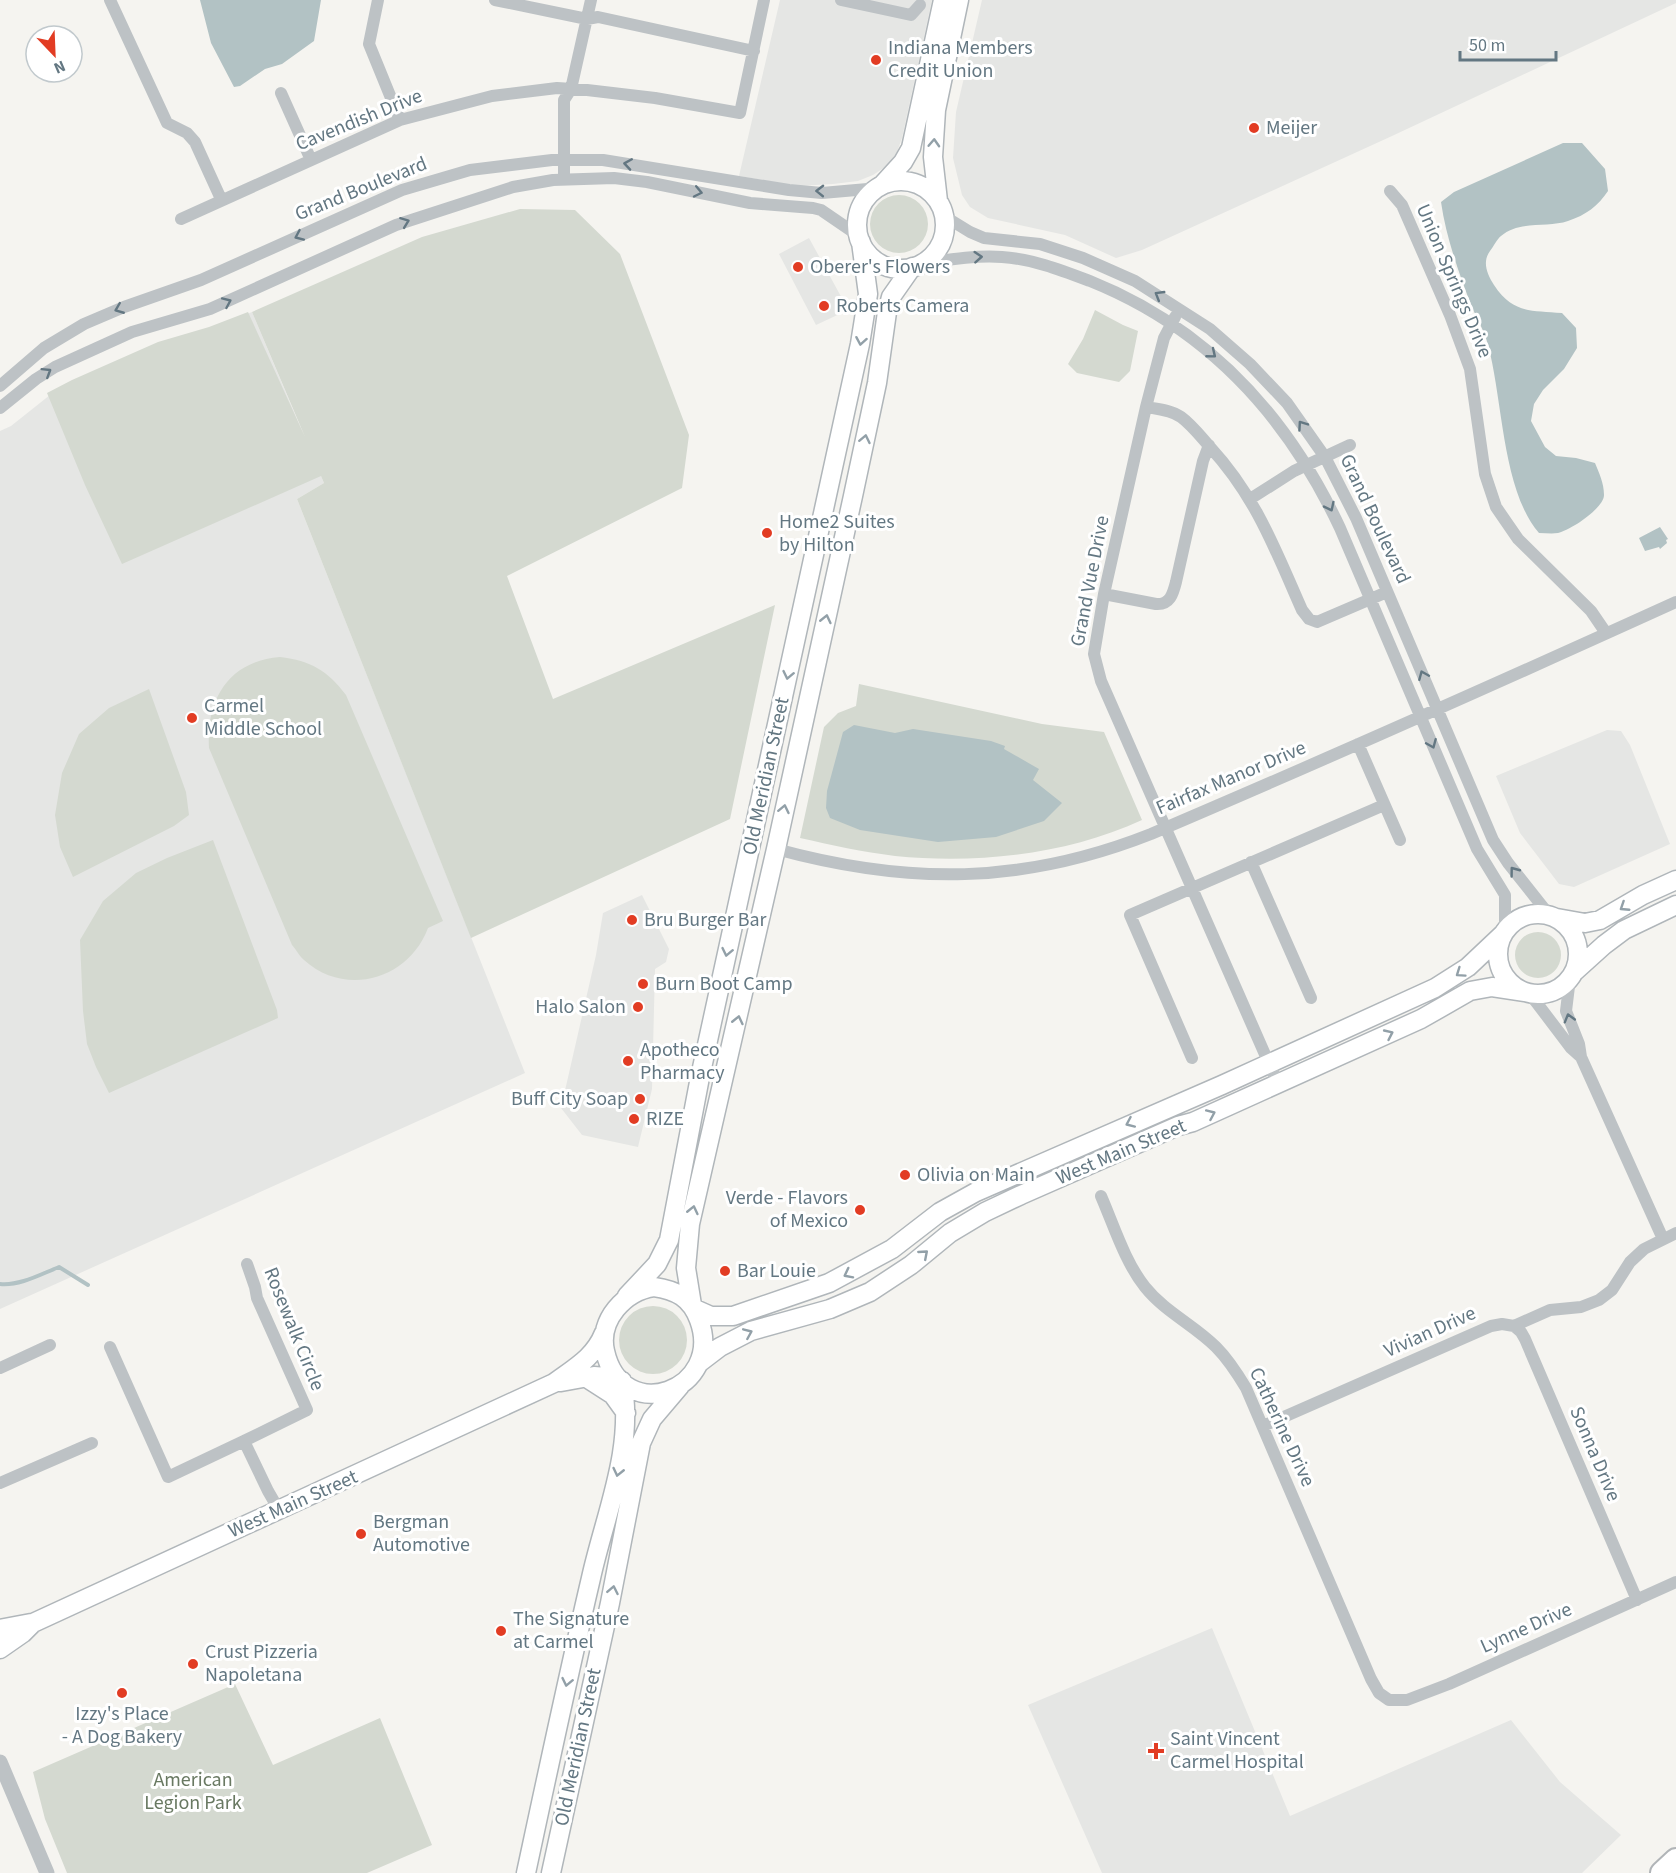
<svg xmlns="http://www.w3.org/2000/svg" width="1676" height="1873" font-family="'Source Sans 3',sans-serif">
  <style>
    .built { fill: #e5e6e4 }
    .green { fill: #d4d9d0 }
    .water { fill: #b2c2c4 }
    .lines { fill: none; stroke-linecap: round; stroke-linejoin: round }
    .stream { stroke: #b2c2c4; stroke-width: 4 }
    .secondary-casing { stroke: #b0b6ba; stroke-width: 21 }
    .motorway-casing { stroke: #b1b5b8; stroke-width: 26 }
    .minor { stroke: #bdc2c5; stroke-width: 12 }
    .tertiary { stroke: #bdc2c5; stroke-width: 15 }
    .secondary { stroke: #fff; stroke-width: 18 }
    .motorway { stroke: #fff; stroke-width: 22 }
    .oneway { stroke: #92a0a8 }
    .oneway2 { stroke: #637782 }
    .poi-dot { fill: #e23c23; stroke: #fff; stroke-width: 2 }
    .labels { text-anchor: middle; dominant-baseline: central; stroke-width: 6; stroke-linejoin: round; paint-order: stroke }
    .poi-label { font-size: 20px; fill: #637782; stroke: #fff; text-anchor: start }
    .street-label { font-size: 20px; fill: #637782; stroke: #fff }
    .park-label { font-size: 20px; fill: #697962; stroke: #fff }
  </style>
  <rect width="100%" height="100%" fill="#f5f4f0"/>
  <path class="built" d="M780,0H932L902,138L897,152L888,165L873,175L858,181L833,184L798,186L739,176Z
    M982,0H1676V3L1392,136L1142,250L1116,258L1065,235L988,218L970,207L962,195L953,158L956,112Z
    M809,238L844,302L846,311L816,325L779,254Z
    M252,312L324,483L297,499L525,1073L0,1309V431L11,426L55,391Z
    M1607,730L1621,731L1630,745L1670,844L1574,887L1559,884L1520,833L1496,776Z
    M642,895L669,949L666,962L655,969L652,1089L638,1147L582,1135L561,1108L596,955L603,913Z
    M1212,1628L1290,1816L1511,1720L1560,1782L1621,1835L1582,1873H1102L1028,1705Z"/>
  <path class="green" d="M870 224a29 29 0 1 1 58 0a29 29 0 1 1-58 0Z
    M520,209L575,210L620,254L689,435L682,488L507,576L553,699L775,605L730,819L471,938L297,499L324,483L321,476L122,564L85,485L47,393L72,380L158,342L209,327L248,312L305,437L252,312L422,237Z
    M1095,310L1123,325L1138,331L1130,371L1119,382L1077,373L1068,364L1083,339Z
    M280,657C311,661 327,670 346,695L443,921L428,928C409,979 346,998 304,960C299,956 296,949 292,945L209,748C206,699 229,661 280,657Z
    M859,684L1042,724L1104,732L1142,820C1066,855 977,864 895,856C863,852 831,845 800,838L824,727L838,713L856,706Z
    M149,689L186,792L189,815L174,826L73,877L60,847L55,815L62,773L79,734L109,708Z
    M213,840L277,1010L278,1018L109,1093L96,1067L87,1044L83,1011L80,940L103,901L136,873L167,858Z
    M1515 955a23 23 0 1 1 46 0a23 23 0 1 1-46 0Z
    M619 1340a34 34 0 1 1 68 0a34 34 0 1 1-68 0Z
    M235,1684L273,1765L380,1718L432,1845L367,1873H67L45,1819L33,1772Z"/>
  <path class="water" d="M200,0H321L314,41L282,64L265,69L240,86L234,87L211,43Z
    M1563,143H1582L1605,169L1608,191C1598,206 1586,215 1568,221C1548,228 1519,220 1501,236C1497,239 1494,246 1490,251C1482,262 1487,274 1494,285C1513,314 1531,310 1562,313L1576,328L1577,348L1564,369L1543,390L1534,404L1531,421L1545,447L1556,456L1576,458L1595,463C1599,473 1604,483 1604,495C1604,508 1571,530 1558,533C1552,534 1545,533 1539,533C1502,490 1503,400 1488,345C1485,332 1477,319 1472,307C1459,274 1446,237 1441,202L1454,192Z
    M1660,527L1668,539L1666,540L1667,543L1660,549L1659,547L1645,551L1639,538Z
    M854,725L895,733L913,729L991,741L1005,746L1004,749L1039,769L1033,780L1062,803L1044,821L996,837L938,842L860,830L830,818L826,808L827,791L843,732Z"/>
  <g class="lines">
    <path class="stream" d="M0,1284C20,1286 41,1274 59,1267L88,1285"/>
    <g class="secondary-casing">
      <path id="secondary" d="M857 225a44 44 0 1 1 88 0a44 44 0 1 1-88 0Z
        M882,185L903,162L911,148L943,0
        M938,201L933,157L936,110L959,0
        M1498 954a40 40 0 1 1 80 0a40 40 0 1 1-80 0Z
        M1557,918L1585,923L1600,920L1643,895L1676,880
        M1573,973L1604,945L1624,930L1676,905
        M654,1287C676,1290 691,1298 699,1320C725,1390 622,1428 605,1351C598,1320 625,1291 654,1287Z
        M627,1296L657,1264L669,1240L700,1077L860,344L868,294L861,242
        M692,1305L686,1268L690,1224L776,849L853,496L877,383L887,312L891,297L912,267
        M693,1308L711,1316H733L829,1283L892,1249L940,1212L976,1192L1222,1085L1435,988L1468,967L1503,934
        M699,1363L720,1347L751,1331L830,1309L870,1292L911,1265L950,1233L985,1212L1021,1195L1178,1126L1193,1122L1421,1019L1470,991L1492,987L1525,992
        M585,1377L613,1395L626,1413
        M561,1382L594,1376L618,1378
        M0,1629L31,1623
        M0,1649L23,1633L33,1623L554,1383C574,1368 594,1358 604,1333
        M526,1873C547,1775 568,1676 591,1578C605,1514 635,1448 622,1381
        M551,1873L610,1603L641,1443L652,1419L680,1386"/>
    </g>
    <g class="motorway-casing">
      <path id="motorway" d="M1662,1873L1676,1860"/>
    </g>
    <path class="minor" d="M110,0L167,123L187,133L195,142L221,199
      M378,0L369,44L400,120
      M495,0L587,19L598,17L754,51
      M841,0L911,15L920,5
      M281,93L311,160
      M564,179V100L571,89L591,0
      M1390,191L1402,205L1450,315L1470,369L1485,474L1496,507L1518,539L1591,611L1606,633
      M944,216L970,232L984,238L1040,244L1083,258L1135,281L1210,329L1250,364L1287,403L1325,457L1356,518L1493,840L1508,863L1550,916
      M181,219L400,120L492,96L557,88L587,90L655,98L740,113L764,0
      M920,264C947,260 975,255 1002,257C1033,259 1061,270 1090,281C1207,328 1287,415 1340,528L1477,849L1505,895V931
      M1175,317L1164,338L1146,407L1104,594L1094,654L1101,681L1278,1084
      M0,386L44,348L84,324L124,307L201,280L402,190L470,170L552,160H603L789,190L822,193L879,188
      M1146,407C1158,409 1171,410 1181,417C1192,425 1201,437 1210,447C1256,497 1275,549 1302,610L1309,619L1317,622L1387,592
      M0,408L36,379L55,367L132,332L210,309L396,225L513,187L553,180L614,178L647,182L750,203L813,208L821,210L859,236
      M1250,499L1294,471L1350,445
      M1104,594L1156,604C1170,605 1173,594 1176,582L1203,461L1209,445
      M1358,744L1400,840
      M776,849C908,885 1022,885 1151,834C1327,759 1502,681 1676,602
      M1251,862L1311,998
      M1570,978L1566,1011L1579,1044L1581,1057L1663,1239
      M1530,994L1571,1048L1581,1057
      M1192,1058L1130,915L1384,805
      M1101,1196C1114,1226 1125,1262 1145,1287C1165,1312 1194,1325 1216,1347C1228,1359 1237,1373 1246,1388L1371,1679L1379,1693L1389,1700H1407L1449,1684L1676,1582
      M1514,1326L1521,1332L1525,1339L1637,1600
      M110,1347L168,1477L244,1441L268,1491L279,1510
      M0,1368L50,1345
      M1263,1426L1491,1326L1502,1324L1514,1326L1550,1310L1581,1307L1599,1300L1612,1290L1630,1262L1644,1249L1676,1233
      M244,1441L307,1410L257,1298L255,1287L247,1264
      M0,1483L92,1443"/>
    <path class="tertiary" d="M0,1762L47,1873"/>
    <use href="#secondary" class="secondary"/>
    <use href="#motorway" class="motorway"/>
  </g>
  <defs><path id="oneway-chevron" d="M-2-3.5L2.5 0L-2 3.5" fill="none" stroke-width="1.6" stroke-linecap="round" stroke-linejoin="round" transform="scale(1.5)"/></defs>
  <g class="oneway">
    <use href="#oneway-chevron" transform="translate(934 143) rotate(-87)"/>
    <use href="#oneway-chevron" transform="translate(861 341) rotate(100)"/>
    <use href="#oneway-chevron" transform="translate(865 439) rotate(-78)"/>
    <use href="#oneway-chevron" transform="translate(826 619) rotate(-77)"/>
    <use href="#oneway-chevron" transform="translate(788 675) rotate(102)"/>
    <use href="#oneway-chevron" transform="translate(784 809) rotate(-78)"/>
    <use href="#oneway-chevron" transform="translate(1624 907) rotate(147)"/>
    <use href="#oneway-chevron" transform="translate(727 952) rotate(102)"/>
    <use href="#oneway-chevron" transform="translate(1460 973) rotate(145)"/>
    <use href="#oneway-chevron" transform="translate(738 1020) rotate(-77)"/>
    <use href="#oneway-chevron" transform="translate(1389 1034) rotate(-25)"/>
    <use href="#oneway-chevron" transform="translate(1211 1114) rotate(-24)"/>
    <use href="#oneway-chevron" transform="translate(1130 1123) rotate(156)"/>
    <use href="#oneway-chevron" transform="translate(693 1210) rotate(-77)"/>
    <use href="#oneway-chevron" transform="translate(924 1254) rotate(-41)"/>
    <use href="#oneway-chevron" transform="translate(848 1274) rotate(153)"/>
    <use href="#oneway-chevron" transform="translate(748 1333) rotate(-23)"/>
    <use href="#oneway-chevron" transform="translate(618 1472) rotate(103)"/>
    <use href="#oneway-chevron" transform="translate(613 1590) rotate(-79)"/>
    <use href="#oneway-chevron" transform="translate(567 1682) rotate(102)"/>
  </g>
  <g class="oneway2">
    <use href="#oneway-chevron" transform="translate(628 164) rotate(-171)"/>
    <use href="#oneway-chevron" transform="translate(820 191) rotate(-179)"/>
    <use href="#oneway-chevron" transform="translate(698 192) rotate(12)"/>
    <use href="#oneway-chevron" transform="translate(405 222) rotate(-21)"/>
    <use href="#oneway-chevron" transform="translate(299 236) rotate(156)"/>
    <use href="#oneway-chevron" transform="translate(978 257) rotate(-4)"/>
    <use href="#oneway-chevron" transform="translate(1159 295) rotate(-149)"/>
    <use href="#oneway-chevron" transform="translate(227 302) rotate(-24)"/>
    <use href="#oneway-chevron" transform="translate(119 309) rotate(158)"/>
    <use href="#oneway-chevron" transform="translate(1212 354) rotate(39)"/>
    <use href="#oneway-chevron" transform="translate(47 372) rotate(-32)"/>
    <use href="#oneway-chevron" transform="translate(1302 425) rotate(-125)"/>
    <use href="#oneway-chevron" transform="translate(1330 507) rotate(64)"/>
    <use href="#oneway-chevron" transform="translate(1423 675) rotate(-113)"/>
    <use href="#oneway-chevron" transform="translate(1432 744) rotate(67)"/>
    <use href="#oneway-chevron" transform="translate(1514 871) rotate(-127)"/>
    <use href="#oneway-chevron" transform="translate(1569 1018) rotate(-106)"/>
  </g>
  <g class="poi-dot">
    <circle cx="876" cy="60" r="6"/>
    <circle cx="1254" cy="128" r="6"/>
    <circle cx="798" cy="267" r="6"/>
    <circle cx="824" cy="306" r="6"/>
    <circle cx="767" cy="533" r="6"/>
    <circle cx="192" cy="718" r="6"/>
    <circle cx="632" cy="920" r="6"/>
    <circle cx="643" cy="984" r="6"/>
    <circle cx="638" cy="1007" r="6"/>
    <circle cx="628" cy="1061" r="6"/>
    <circle cx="640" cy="1099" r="6"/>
    <circle cx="634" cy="1119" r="6"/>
    <circle cx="905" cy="1175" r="6"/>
    <circle cx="860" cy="1210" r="6"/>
    <circle cx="725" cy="1271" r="6"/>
    <circle cx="361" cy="1534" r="6"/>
    <circle cx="501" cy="1631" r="6"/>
    <circle cx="193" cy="1664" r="6"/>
    <circle cx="122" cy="1693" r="6"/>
    <path d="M1153 1742h6v6h6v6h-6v6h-6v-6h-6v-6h6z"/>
  </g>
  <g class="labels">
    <g class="poi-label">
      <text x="888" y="48">Indiana Members<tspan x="888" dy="23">Credit Union</tspan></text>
      <text x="1266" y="128">Meijer</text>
      <text x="810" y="267">Oberer's Flowers</text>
      <text x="836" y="306">Roberts Camera</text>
      <text x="779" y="522">Home2 Suites<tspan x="779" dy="23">by Hilton</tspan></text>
      <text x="204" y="706">Carmel<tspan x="204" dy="23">Middle School</tspan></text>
      <text x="644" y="920">Bru Burger Bar</text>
      <text x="655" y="984">Burn Boot Camp</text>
      <text x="626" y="1007" text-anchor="end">Halo Salon</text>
      <text x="640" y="1050">Apotheco<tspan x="640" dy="23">Pharmacy</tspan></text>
      <text x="628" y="1099" text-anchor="end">Buff City Soap</text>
      <text x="646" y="1119">RIZE</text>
      <text x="917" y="1175">Olivia on Main</text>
      <text x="848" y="1198" text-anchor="end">Verde - Flavors<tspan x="848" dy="23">of Mexico</tspan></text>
      <text x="737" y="1271">Bar Louie</text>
      <text x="373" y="1522">Bergman<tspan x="373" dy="23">Automotive</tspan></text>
      <text x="513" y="1619">The Signature<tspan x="513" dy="23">at Carmel</tspan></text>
      <text x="205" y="1652">Crust Pizzeria<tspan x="205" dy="23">Napoletana</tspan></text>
      <text x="122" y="1714" text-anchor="middle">Izzy's Place<tspan x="122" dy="23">- A Dog Bakery</tspan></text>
      <text x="1170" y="1739">Saint Vincent<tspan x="1170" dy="23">Carmel Hospital</tspan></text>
    </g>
    <g class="street-label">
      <text transform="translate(359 120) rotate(-22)">Cavendish Drive</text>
      <text transform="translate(361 189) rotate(-22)">Grand Boulevard</text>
      <text transform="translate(1454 281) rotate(67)">Union Springs Drive</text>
      <text transform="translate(1375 519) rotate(65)">Grand Boulevard</text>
      <text transform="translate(1090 581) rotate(-79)">Grand Vue Drive</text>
      <text transform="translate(766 776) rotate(-78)">Old Meridian Street</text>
      <text transform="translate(1231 778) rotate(-23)">Fairfax Manor Drive</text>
      <text transform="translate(1121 1152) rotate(-23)">West Main Street</text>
      <text transform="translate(294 1329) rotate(68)">Rosewalk Circle</text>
      <text transform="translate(1430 1332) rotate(-24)">Vivian Drive</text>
      <text transform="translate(1282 1427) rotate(65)">Catherine Drive</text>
      <text transform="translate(1595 1454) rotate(67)">Sonna Drive</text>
      <text transform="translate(293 1504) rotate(-24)">West Main Street</text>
      <text transform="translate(1526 1628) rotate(-24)">Lynne Drive</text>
      <text transform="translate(578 1747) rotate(-78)">Old Meridian Street</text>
    </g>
    <g class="park-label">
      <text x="193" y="1780">American<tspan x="193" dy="23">Legion Park</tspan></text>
    </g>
  </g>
  <g transform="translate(54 54) rotate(157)"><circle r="28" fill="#ffffff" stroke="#c1c9cd" stroke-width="1.5"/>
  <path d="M0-4.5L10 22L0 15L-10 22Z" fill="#e23c23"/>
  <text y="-9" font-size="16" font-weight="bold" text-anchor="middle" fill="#637782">N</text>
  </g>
  <path d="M1460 51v9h96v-9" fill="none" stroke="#637782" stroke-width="3"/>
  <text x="1469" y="51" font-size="18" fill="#637782" stroke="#ffffff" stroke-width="4.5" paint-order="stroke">50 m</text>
</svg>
